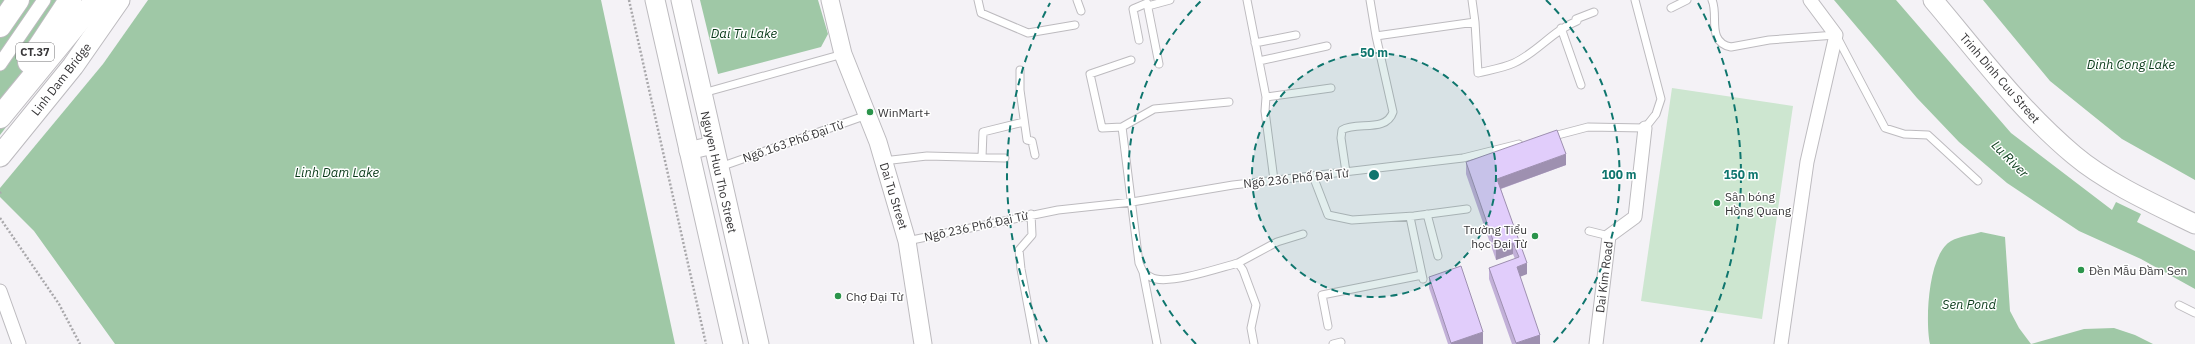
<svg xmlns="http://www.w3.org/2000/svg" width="2195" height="344" font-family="'IBM Plex Sans',sans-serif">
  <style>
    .green { fill: #cde6d0 }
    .water { fill: #9fc8a6 }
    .pier { fill: #f4f2f6 }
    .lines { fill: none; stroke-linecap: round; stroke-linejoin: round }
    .service-casing { stroke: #bdbbbf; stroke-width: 9 }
    .minor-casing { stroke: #bdbbbf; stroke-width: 15 }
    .tertiary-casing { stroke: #bdbbbf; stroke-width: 19 }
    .secondary-casing { stroke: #bdbbbf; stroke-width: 21 }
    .primary-casing { stroke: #bdbbbf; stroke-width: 23 }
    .motorway-casing { stroke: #bdbbbf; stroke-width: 24 }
    .path { stroke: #a9a8ab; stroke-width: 2.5; stroke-dasharray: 2 2; stroke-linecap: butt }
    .service { stroke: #fff; stroke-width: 7 }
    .minor { stroke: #fff; stroke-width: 13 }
    .tertiary { stroke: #fff; stroke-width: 17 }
    .secondary { stroke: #fff; stroke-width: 19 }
    .primary { stroke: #fff; stroke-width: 21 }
    .motorway { stroke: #fff; stroke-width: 22 }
    .wall { fill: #c2b0d8 }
    .shaded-wall { fill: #9e90b0 }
    .building { fill: #e1cdfb; stroke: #9e90b0 }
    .ring { fill: none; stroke: #0f766e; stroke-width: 2; stroke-dasharray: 7 5 }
    .poi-dot { fill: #2b944b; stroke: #fff; stroke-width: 1.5 }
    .labels { text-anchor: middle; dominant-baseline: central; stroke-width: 3; stroke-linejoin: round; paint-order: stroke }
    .shield { fill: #fff; stroke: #737274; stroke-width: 1 }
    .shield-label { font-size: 11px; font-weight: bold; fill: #373638 }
    .street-label { font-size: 12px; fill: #373638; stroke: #fff }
    .poi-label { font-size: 12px; fill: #373638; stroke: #fff; text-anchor: start }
    .water-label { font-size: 13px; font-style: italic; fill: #093a19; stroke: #fff }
    .centre { fill: #0f766e; stroke: #fff; stroke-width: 2 }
    .ring-label { font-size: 12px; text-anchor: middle; font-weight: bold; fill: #0f766e; stroke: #fff; stroke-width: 3; stroke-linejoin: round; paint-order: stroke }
  </style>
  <rect width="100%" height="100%" fill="#f4f2f6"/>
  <path class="green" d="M1672,88L1793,106L1762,319L1641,301Z"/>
  <path class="water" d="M0,0H601L675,344H115L34,231L0,197Z
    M700,0H818L828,34L821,47L718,74Z
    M1834,0H1896L2011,133L2112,210L2116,202L2141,214L2137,222L2195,251V289L2141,259L2079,231L2007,183L1959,142L1917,98Z
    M1983,0H2195V180L2122,139L2050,81Z
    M1981,232L2005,237L2010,311L2019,328L2031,344H1930C1925,321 1928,254 1951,241C1960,236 1972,235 1981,232Z
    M2114,328L2135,335L2153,344H2031L2084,329Z"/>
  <path class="pier" d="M103,0H148L103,64L0,188V135Z"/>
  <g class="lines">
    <g class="service-casing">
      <path id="service" d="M978,0L981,13L1028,33L1075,25
        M1077,0L1081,11
        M1247,0L1266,97L1265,111L1274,180
        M1370,0L1376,36
        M1712,0C1719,15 1706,42 1731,47L1769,40L1836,35L1885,128L1904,134L1928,135L1978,181
        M1148,6L1170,0
        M1671,8L1687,0
        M1475,22L1478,73C1490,70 1503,68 1514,63C1538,52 1552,31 1577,21L1576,19L1594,12
        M1561,28L1581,85
        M1139,40L1133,9L1147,3L1159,64
        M1255,43L1296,35
        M1259,61L1327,46
        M1020,70V90L1027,140L1032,141L1035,155
        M703,93L843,54
        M1266,97L1331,88
        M1122,127L1102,128L1090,74L1131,60
        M1550,137L1588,127L1645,128L1656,114L1661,99L1635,0
        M982,157L983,132L1024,122
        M883,161L927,156L1005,158
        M720,167L867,115
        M1346,172L1341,138L1342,130C1357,121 1386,133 1393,112L1376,36L1475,22L1472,0
        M1313,176L1328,215L1352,220L1414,216L1467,209
        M1031,214L1032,235L1019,250L1021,269L1035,344
        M1427,214L1438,256
        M1410,217L1423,279
        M1589,231L1609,236
        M907,241L1058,210L1132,202L1233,185L1463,158L1519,144
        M1238,263L1277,242L1303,234
        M1143,272C1147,275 1151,278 1156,279C1175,283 1219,268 1238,263L1243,270L1256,305L1251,328L1254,344
        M2179,305L2195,313
        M1328,326L1322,295L1422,275
        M1157,344L1143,272L1139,263L1122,127L1154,109L1229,102
        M1333,344L1341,342"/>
    </g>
    <g class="minor-casing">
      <path id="minor" d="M0,64L44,0
        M0,291L19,344
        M1596,344L1609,236L1635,217L1645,128
        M1781,344L1807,162L1836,35L1810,0"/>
    </g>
    <g class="tertiary-casing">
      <path id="tertiary" d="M830,0L843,54L878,142L907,241L923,344
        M688,151L713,145"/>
    </g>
    <g class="secondary-casing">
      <path id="secondary" d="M655,0L733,344
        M681,0L759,344
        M1933,0C1978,53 2020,110 2074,155C2107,183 2156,205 2195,224"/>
    </g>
    <g class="primary-casing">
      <path id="primary" d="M0,156L73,66L119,0"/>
    </g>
    <g class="motorway-casing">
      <path id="motorway" d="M0,26L18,0
        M29,62L70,0
        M0,117L96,0"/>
    </g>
    <path class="path" d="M629,0L706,344
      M0,193L1,192
      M0,218L59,304L80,344"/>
    <use href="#service" class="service"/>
    <use href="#minor" class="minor"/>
    <use href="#tertiary" class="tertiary"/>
    <use href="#secondary" class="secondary"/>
    <use href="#primary" class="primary"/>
    <use href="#motorway" class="motorway"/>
  </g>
  <path class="wall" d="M1466,162L1566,165L1501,189L1527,274L1520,276L1540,344H1512L1489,279V268L1515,259L1513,254L1496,260L1466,174Z
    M1429,277L1483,344H1448L1429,288Z"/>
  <path class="shaded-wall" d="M1566,154V165L1497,190V179Z
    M1513,243V254L1496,260V249Z
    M1527,263V274L1517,278V267Z
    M1483,332V344H1451V343Z
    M1540,335V344H1516V343Z"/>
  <path class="building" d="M1557,130L1566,154L1497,179L1527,263L1517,267L1540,335L1516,343L1489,268L1519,257L1513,243L1496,249L1466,162Z
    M1461,266L1483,332L1451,343L1429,277Z"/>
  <circle cx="1374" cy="175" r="122" fill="#0f766e" fill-opacity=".12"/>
  <g class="ring">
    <circle cx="1374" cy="175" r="122"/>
    <path d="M1196 344A245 245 0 0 1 1202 0M1546 0A245 245 0 0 1 1552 344"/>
    <path d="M1047 342A367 367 0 0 1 1050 3M1698 3A367 367 0 0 1 1701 342"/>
  </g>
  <g class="poi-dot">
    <circle cx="870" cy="112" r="4"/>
    <circle cx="1717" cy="203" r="4"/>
    <circle cx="1535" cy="236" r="4"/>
    <circle cx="2081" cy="270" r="4"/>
    <circle cx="838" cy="296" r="4"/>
  </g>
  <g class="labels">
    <rect class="shield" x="16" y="43" width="38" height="18" rx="3"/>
    <g class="shield-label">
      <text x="35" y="52">CT.37</text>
    </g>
    <g class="street-label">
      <text transform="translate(2000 78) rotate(49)">Trinh Dinh Cuu Street</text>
      <text transform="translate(61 79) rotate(-52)">Linh Dam Bridge</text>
      <text transform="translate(793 141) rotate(-19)">Ngõ 163 Phố Đại Từ</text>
      <text transform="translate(719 172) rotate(77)">Nguyen Huu Tho Street</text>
      <text transform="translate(1296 178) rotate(-6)">Ngõ 236 Phố Đại Từ</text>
      <text transform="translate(894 196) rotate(73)">Dai Tu Street</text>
      <text transform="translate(976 226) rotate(-12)">Ngõ 236 Phố Đại Từ</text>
      <text transform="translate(1604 277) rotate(-83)">Dai Kim Road</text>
    </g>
    <g class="poi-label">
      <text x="878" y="112">WinMart+</text>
      <text x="1725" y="196">Sân bóng<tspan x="1725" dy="14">Hồng Quang</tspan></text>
      <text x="1527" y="229" text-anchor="end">Trường Tiểu<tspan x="1527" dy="14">học Đại Từ</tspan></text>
      <text x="2089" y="270">Đền Mẫu Đầm Sen</text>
      <text x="846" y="296">Chợ Đại Từ</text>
    </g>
    <g class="water-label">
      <text x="744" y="33">Dai Tu Lake</text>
      <text x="2131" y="64">Dinh Cong Lake</text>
      <text transform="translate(2010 159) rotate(45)">Lu River</text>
      <text x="337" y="172">Linh Dam Lake</text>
      <text x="1969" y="304">Sen Pond</text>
    </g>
  </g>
  <circle cx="1374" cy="175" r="6" class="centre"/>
  <g class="ring-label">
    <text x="1374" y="57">50 m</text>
    <text x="1619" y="179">100 m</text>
    <text x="1741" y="179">150 m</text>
  </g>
</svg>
